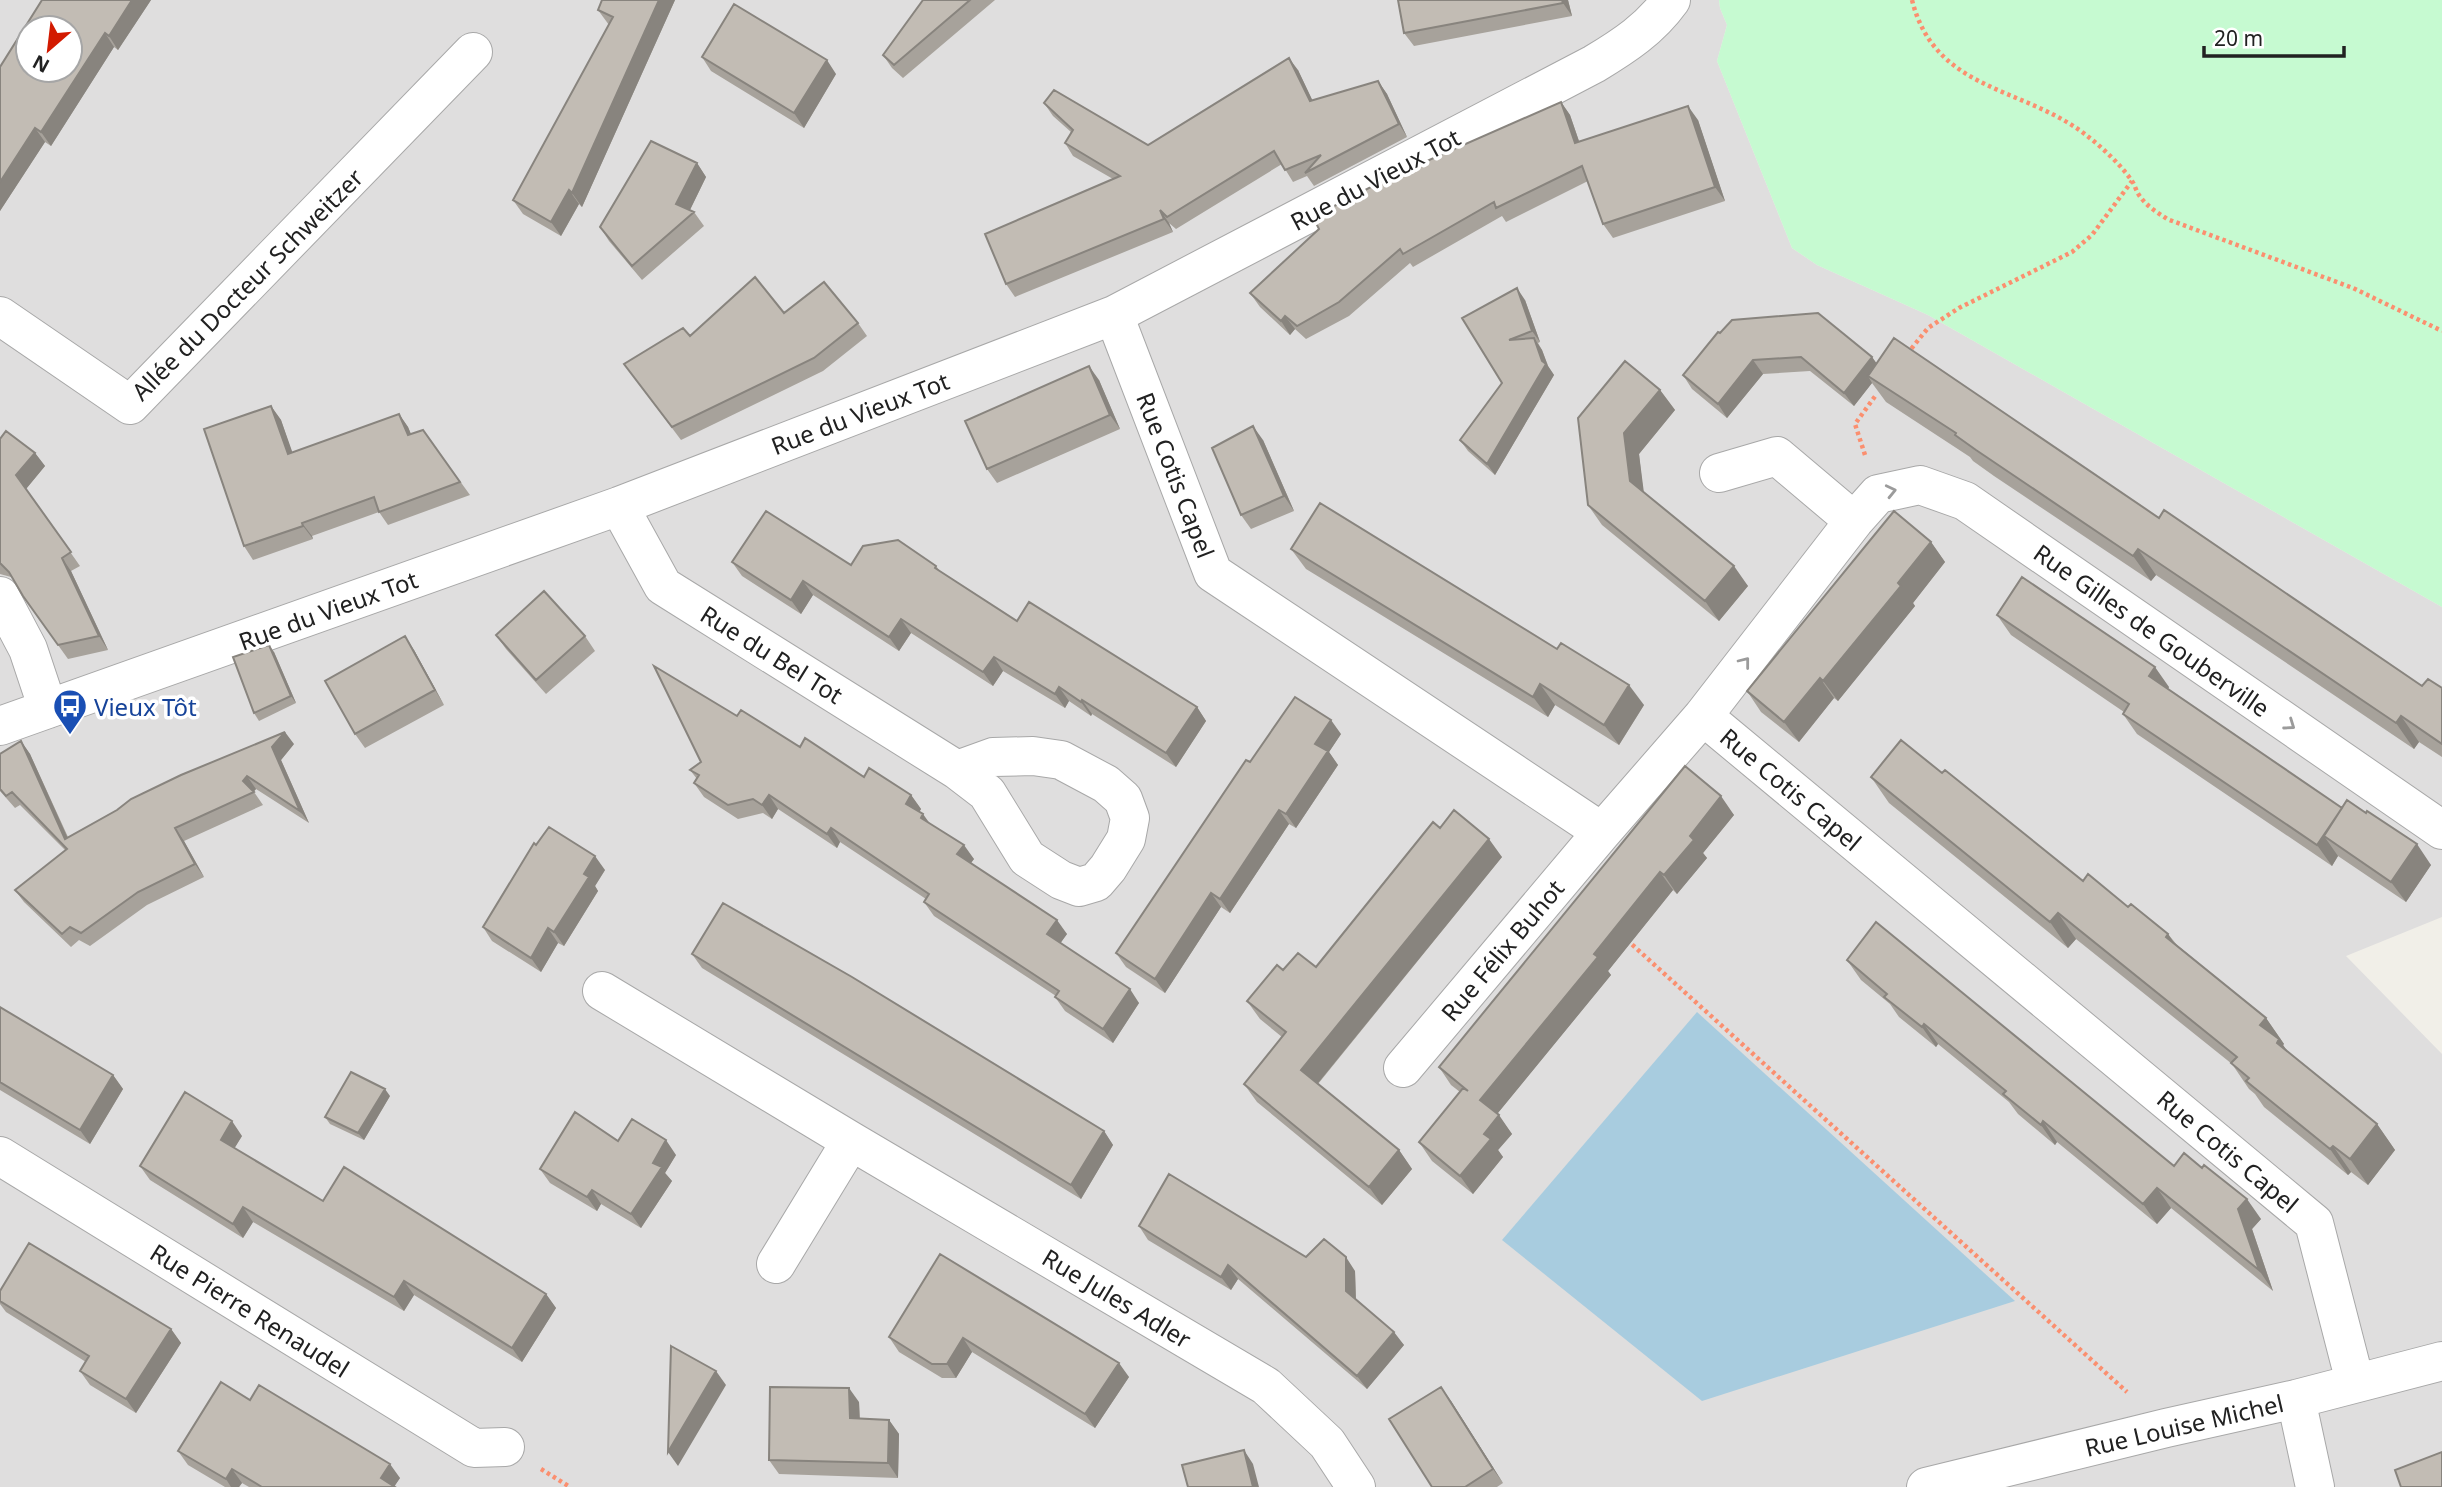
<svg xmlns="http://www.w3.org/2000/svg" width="2442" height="1487" font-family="'Noto Sans',sans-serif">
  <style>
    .residential { fill: #dfdede; fill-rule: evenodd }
    .park { fill: #c6fad1 }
    .water { fill: #a8ccdf }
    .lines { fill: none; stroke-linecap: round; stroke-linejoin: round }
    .minor-casing { stroke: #a8a8a8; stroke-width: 40 }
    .path { stroke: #fb8f6f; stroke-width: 4.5; stroke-dasharray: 3.5 3.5; stroke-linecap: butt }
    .minor { stroke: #fff; stroke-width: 38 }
    .wall { fill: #a7a29b }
    .shaded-wall { fill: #88847e }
    .building { fill: #c2bcb4; stroke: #88847e; stroke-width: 2; fill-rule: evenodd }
    .oneway { stroke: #9b9b9b }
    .labels { text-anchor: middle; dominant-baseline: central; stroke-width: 7; stroke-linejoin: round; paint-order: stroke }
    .street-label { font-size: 24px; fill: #212121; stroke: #fff }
    .transit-label { font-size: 24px; fill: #164399; stroke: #fff; text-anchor: start }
  </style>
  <rect width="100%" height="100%" fill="#f1efe8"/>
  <path class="residential" d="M0,0H1719L1720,8L1727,25L1717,61L1792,248L1817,265L1928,315L2442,607V917L2346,956L2442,1054V1487H0ZM28,28H70V70H28Z"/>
  <path class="park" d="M1719,0H2442V607L1928,315L1817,265L1792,248L1717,61L1727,25L1720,8Z"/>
  <path class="water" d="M1697,1012L2015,1301L1702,1401L1502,1240Z"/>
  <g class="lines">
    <g class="minor-casing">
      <path id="minor" d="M1114,315L1213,573L1602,832L1703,716L2314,1223L2355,1382
        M0,316L130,405L473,52
        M1719,473L1777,456L1854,521
        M619,506L663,586L957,770L993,757L1033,756L1061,760L1106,784L1123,799L1130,818L1126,839L1108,868L1096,882L1079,887L1061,880L1027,858L987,793L957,770
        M0,596L28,649L48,709
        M1703,716L1854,521L1878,494L1920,485L1965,501L2442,830
        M0,726L619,506L1114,315L1594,64C1624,46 1650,29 1671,0
        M602,991L851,1141L1266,1386L1327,1443L1356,1487
        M1403,1068L1602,832
        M0,1156L474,1448L505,1447
        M776,1264L851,1141
        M2296,1399L2315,1487
        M1926,1487L2166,1428L2296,1399L2442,1361"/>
    </g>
    <path class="path" d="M1912,0C1935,92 2023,86 2086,135C2103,148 2120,164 2132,181C2135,185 2136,191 2139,195C2146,206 2157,212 2167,219L2353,288L2442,331
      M1907,354L1928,328L1959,308L2072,252L2092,235L2132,181
      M1865,455L1855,424L1876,395
      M1627,940L2127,1392
      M541,1469L570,1487"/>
    <use href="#minor" class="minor"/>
  </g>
  <path class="wall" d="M42,0H151L118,50L114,47L51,146L45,142L0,211V67Z
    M602,0H675L582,207L579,204L561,236L523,214L513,200L609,25L598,10Z
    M923,0H995L903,78L892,68L883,55Z
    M1568,0L1572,16L1414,46L1404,33Z
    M702,57L836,74L804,128L711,71Z
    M1298,70L1312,100L1378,81L1387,94L1407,137L1314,186L1307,176L1293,182L1282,164L1176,229L1169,223L1173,232L1015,297L1006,284L1113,179L1073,156L1065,143L1071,132L1053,116L1044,103L1148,145Z
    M1561,102L1570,115L1579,141L1698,120L1725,201L1613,238L1603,224L1588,181L1506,222L1502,216L1413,267L1410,263L1349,316L1306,339L1295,329L1290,335L1260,307L1250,293L1419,165Z
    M697,163L706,177L690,210L694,212L704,226L642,280L609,241L600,227Z
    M1525,300L1540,342L1538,343L1542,350L1548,366L1554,375L1495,475L1468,451L1460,440L1502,383L1462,318Z
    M784,313L858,323L867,336L823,371L681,440L624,364L690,336Z
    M1720,333L1872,357L1877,364L2159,518L2422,686L2442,688V757L2419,742L2414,749L2156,575L2151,581L1994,476L1973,461L1970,457L1886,402L1872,383L1854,406L1810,371L1763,374L1727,418L1692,389L1683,375Z
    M1099,380L1120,429L997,483L987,469Z
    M1660,390L1675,410L1639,454L1643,491L1748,586L1719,621L1602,525L1588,505Z
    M271,406L281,420L292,453L399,414L408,427L411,434L423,430L470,495L388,525L379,512L312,536L313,539L253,560L244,546Z
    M0,439L35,453L45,466L26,489L80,566L71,571L108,650L68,659L23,596L14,580L11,577L0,574Z
    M1263,440L1294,511L1251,529L1241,515Z
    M1931,542L1945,562L1913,603L1915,606L1838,701L1834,698L1799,742L1761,712L1747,691Z
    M1291,549L1644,705L1619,745L1555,705L1548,717L1306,569Z
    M732,562L851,565L936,566L940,571L1017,621L1197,707L1206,721L1176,767L1092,714L1091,716L1069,701L1065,708L1003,671L993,686L911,633L899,651L813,595L801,614L742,576Z
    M1997,615L2169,687L2168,689L2342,808L2431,865L2406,902L2338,856L2332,866L2137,734L2123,714L2124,712L2011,635Z
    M496,635L585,636L595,651L546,694L506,649Z
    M414,650L444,705L365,748L355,734Z
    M274,652L296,703L259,721L254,713Z
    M737,716L864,777L911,795L921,809L919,812L930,824L974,859L971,863L1067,934L1060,943L1139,1003L1113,1043L1065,1011L1055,997L1056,996L934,916L924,902L926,899L840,842L837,848L778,809L772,819L763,813L738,819L704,797L694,783L697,779L690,770L701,762Z
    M1341,734L1329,752L1338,765L1296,828L1289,824L1230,913L1221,907L1165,993L1126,967L1116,953L1250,762Z
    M21,741L30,754L68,837L294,744L281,760L309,823L256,789L254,792L263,805L184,841L204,877L147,905L90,946L79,940L71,947L24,902L15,890L65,850L20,805L15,808L0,791V754Z
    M1685,766L1734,815L1703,853L1707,858L1677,894L1673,890L1608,971L1611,975L1497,1114L1512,1134L1498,1150L1503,1157L1473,1194L1432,1161L1419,1142L1460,1092L1451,1085L1439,1067Z
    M1942,773L2083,881L2128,907L2168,934L2177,945L2266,1018L2284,1044L2283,1045L2287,1051L2377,1124L2395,1150L2368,1185L2351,1172L2348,1175L2264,1107L2255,1094L2249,1089L2232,1064L2076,939L2068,948L1889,803L1871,777Z
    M1440,828L1502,857L1318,1084L1399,1150L1412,1169L1382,1205L1257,1102L1244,1084L1282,1037L1260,1019L1247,1001L1283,970L1316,967Z
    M536,845L605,870L595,886L598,891L564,946L558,943L541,972L492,941L483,927Z
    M692,954L1104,1131L1113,1145L1081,1199L702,968Z
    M1847,960L2174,1166L2261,1219L2252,1229L2273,1291L2171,1208L2157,1224L2057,1142L2055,1145L2018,1114L2009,1102L1938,1044L1936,1047L1899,1017L1890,1004L1861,980Z
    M0,1007L113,1075L123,1089L90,1144L0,1090Z
    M390,1096L364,1140L330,1124L325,1117Z
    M242,1136L234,1148L323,1201L546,1294L556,1308L522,1362L414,1295L404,1311L253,1222L243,1238L150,1180L140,1166Z
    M618,1141L676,1155L665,1173L672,1181L641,1228L601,1204L597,1211L550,1183L540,1169Z
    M1139,1226L1306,1257L1355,1271L1356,1299L1404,1345L1367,1389L1238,1279L1231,1290L1148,1240Z
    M940,1254L1129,1377L1095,1428L972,1352L956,1378H942L899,1352L889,1337Z
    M0,1291L171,1329L181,1343L136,1413L90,1385L80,1371L86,1362L6,1312L0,1304Z
    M250,1400L400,1478L394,1486L395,1487H249L242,1483L239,1487H225L188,1465L178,1451Z
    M1451,1401L1503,1483L1497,1487H1432Z
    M859,1402L860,1419L889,1420L899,1434L898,1478L779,1474L769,1460Z"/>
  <path class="shaded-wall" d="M132,0H151L118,50L109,36Z
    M659,0H675L582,207L572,193Z
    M1562,0H1568L1572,16L1563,3Z
    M105,33L114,47L51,146L41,132Z
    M1289,58L1298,70L1319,114L1310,101Z
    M827,60L836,74L804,128L794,113Z
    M1378,81L1387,94L1407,137L1399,124Z
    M1561,102L1570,115L1584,156L1575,143Z
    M1688,106L1698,120L1725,201L1715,187Z
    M35,128L45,142L0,211V182Z
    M697,163L706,177L686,218L676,204Z
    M569,190L579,204L561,236L551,222Z
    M1160,210L1169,223L1173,232L1164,219Z
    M1517,288L1525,300L1540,342L1532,331Z
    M1285,316L1295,329L1290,335L1281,321Z
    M1534,338L1542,350L1548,366L1554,375L1495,475L1487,464L1542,361Z
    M1872,357L1882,371L1868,376L1872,383L1854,406L1844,393Z
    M1753,360L1763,374L1727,418L1718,404Z
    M1089,366L1099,380L1120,429L1110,415Z
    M1660,390L1675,410L1639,454L1645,501L1630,481L1624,433Z
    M271,406L281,420L298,468L288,454Z
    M399,414L408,427L417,449L408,435Z
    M1253,426L1263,440L1294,511L1284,496Z
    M35,453L45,466L26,489L16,475Z
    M302,523L312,536L313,539L303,526Z
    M1931,542L1945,562L1913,603L1915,606L1838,701L1823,681L1898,583Z
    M2138,549L2156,575L2151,581L2133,556Z
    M62,558L71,571L108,650L99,636Z
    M1734,566L1748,586L1719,621L1705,601Z
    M803,581L813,595L801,614L791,600Z
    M901,619L911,633L899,651L889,637Z
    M405,636L414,650L444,705L435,690Z
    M269,645L274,652L296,703L291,696Z
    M994,657L1003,671L993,686L983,672Z
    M2155,667L2169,687L2163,697L2149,676Z
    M1820,678L1834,698L1799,742L1784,722Z
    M1540,684L1555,705L1548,717L1533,697Z
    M1629,685L1644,705L1619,745L1604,725Z
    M1059,687L1069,701L1065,708L1055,694Z
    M1082,700L1092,714L1091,716L1081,702Z
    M1197,707L1206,721L1176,767L1166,753Z
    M2401,716L2419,742L2414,749L2396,723Z
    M1331,720L1341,734L1329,752L1338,765L1296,828L1286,814L1315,744Z
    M285,732L294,744L281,760L309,823L300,811L272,747Z
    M21,741L30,754L74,852L65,839Z
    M247,776L256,789L252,793L243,781Z
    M769,795L778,809L772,819L762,805Z
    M911,795L921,809L916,818L906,804Z
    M1721,796L1734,815L1703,853L1707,858L1677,894L1664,875L1690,836Z
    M1279,810L1289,824L1230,913L1220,899Z
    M923,814L933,828L921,818Z
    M175,828L184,841L204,877L195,864Z
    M831,828L840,842L837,848L827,834Z
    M2324,836L2338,856L2332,866L2317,845Z
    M1489,839L1502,857L1314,1088L1301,1070Z
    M2417,844L2431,865L2406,902L2391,882Z
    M964,845L974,859L967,868L957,854Z
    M595,856L605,870L595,886L598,891L564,946L554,932L584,874Z
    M1660,872L1673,890L1608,971L1611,975L1493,1119L1480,1100L1594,954Z
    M1211,893L1221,907L1165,993L1155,979Z
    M2058,913L2076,939L2068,948L2050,922Z
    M1057,920L1067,934L1057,948L1047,934Z
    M548,928L558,943L541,972L531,958Z
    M2168,934L2186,960L2166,937Z
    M1130,989L1139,1003L1113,1043L1103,1029Z
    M2266,1018L2284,1044L2283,1045L2297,1065L2260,1025Z
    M1924,1024L1938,1044L1936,1047L1922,1027Z
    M113,1075L123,1089L90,1144L80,1130Z
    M385,1089L390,1096L364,1140L358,1133Z
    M1499,1115L1512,1134L1498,1150L1503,1157L1473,1194L1460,1176L1484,1134Z
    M232,1121L242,1136L231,1154L221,1140Z
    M2043,1121L2057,1142L2055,1145L2041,1125Z
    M2377,1124L2395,1150L2368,1185L2350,1159Z
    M1104,1131L1113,1145L1081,1199L1071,1185Z
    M666,1140L676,1155L665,1173L672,1181L641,1228L631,1214L653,1163Z
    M2333,1146L2351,1172L2348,1175L2330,1149Z
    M1399,1150L1412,1169L1382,1205L1369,1187Z
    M2157,1188L2171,1208L2157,1224L2143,1204Z
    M592,1190L601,1204L597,1211L587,1197Z
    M2247,1199L2261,1219L2252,1229L2273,1291L2259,1270L2238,1209Z
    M243,1207L253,1222L243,1238L233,1224Z
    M1346,1257L1355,1271L1356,1305L1346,1291Z
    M1228,1265L1238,1279L1231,1290L1221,1277Z
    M404,1281L414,1295L404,1311L394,1297Z
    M546,1294L556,1308L522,1362L512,1348Z
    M171,1329L181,1343L136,1413L126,1399Z
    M1394,1332L1404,1345L1367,1389L1357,1376Z
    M963,1338L972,1352L956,1378L947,1364Z
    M1119,1363L1129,1377L1095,1428L1085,1414Z
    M716,1371L726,1385L678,1466L668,1452Z
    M1441,1387L1451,1401L1503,1483L1493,1469Z
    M849,1388L859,1402L860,1432L850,1418Z
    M889,1420L899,1434L898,1478L888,1463Z
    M1244,1450L1253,1464L1259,1487H1253Z
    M390,1464L400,1478L394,1487L381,1478Z
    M232,1469L242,1483L239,1487H231L226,1479Z"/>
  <path class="building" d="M42,0H132L109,36L105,33L41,132L35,128L0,182V67ZM28,28H70V70H28Z
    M602,0H659L572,193L569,190L551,222L513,200L613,17L598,10Z
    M923,0H970L894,65L883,55Z
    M1398,0H1562L1563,3L1404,33Z
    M734,4L827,60L794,113L702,57Z
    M1289,58L1310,101L1378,81L1399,124L1305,173L1321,155L1285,170L1274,151L1167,217L1160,210L1164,219L1006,284L985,234L1120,176L1065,143L1073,130L1044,103L1054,90L1148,145Z
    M1561,102L1575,143L1688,106L1715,187L1603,224L1582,166L1496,208L1494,202L1403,254L1400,249L1339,302L1297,326L1285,316L1281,321L1250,293L1319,229L1313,217L1417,163L1418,165Z
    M651,141L697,163L676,204L694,212L632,266L600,227Z
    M755,277L784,313L824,282L858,323L814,358L672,427L624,364L683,328L690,336Z
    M1517,288L1532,331L1509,340L1534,338L1542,361L1546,364L1487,464L1460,440L1502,383L1462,318Z
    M1818,313L1872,357L1844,393L1801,357L1753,360L1718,404L1683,375L1718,332L1720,333L1732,320Z
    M1894,338L2159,518L2164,510L2422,686L2428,679L2442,688V744L2401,716L2396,723L2138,549L2133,556L1976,450L1955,435L1956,433L1868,376Z
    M1625,361L1660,390L1624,433L1630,481L1734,566L1705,601L1588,505L1578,418Z
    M1089,366L1110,415L987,469L965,421Z
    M271,406L288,454L399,414L408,435L423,430L460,482L379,512L374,497L302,523L303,526L244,546L204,429Z
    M1253,426L1284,496L1241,515L1212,448Z
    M6,431L35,453L16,475L71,552L62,558L99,636L58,645L23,596L9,572L0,563V439Z
    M1320,503L1557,649L1561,643L1629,685L1604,725L1540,684L1533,697L1291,549Z
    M766,511L851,565L863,546L898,540L936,566L935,568L1017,621L1029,602L1197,707L1166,753L1082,700L1081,702L1059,687L1055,694L994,657L983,672L901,619L889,637L803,581L791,600L732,562Z
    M1894,511L1931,542L1898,583L1901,586L1823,681L1820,678L1784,722L1747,691Z
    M2022,577L2155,667L2149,676L2342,808L2317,845L2123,714L2129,704L1997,615Z
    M544,591L585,636L536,680L496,635Z
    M405,636L435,690L355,734L325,681Z
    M269,645L291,696L254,713L233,657Z
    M654,666L737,716L741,710L800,747L805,738L864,777L869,768L911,795L906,804L923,814L921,818L964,845L957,854L1057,920L1047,934L1130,989L1103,1029L1055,997L1059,991L924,902L929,894L831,828L827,834L769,795L762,805L753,799L728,805L694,783L699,775L690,770L701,762Z
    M1295,697L1331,720L1315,744L1328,751L1286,814L1279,810L1220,899L1211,893L1155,979L1116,953L1246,760L1250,762Z
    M285,732L272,747L300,811L247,776L243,781L254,792L175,828L195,864L138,892L81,933L70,927L62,934L15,890L67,849L12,792L6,796L0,789V754L21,741L65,839L117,810L131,799L181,775Z
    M1901,740L1942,773L1945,770L2083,881L2088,874L2128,907L2131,904L2168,934L2166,937L2266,1018L2260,1025L2279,1039L2277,1043L2377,1124L2350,1159L2333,1146L2330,1149L2246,1081L2249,1078L2231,1063L2237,1057L2058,913L2050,922L1871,777Z
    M1685,766L1721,796L1690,836L1694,840L1664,875L1660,872L1594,954L1598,957L1480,1100L1499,1115L1484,1134L1491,1139L1460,1176L1419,1142L1463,1088L1468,1091L1439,1067Z
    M2347,800L2366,813L2367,811L2417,844L2391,882L2324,836Z
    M1454,810L1489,839L1301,1070L1399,1150L1369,1187L1244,1084L1286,1032L1247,1001L1277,965L1283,970L1298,953L1316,967L1433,822L1440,828Z
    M549,827L595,856L584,874L589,877L554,932L548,928L531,958L483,927L534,843L536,845Z
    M723,903L852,977L1104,1131L1071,1185L692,954Z
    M1876,922L2174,1166L2184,1153L2202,1168L2204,1165L2247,1199L2238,1209L2259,1270L2157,1188L2143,1204L2043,1121L2041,1125L2003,1094L2006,1091L1924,1024L1922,1027L1884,997L1887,994L1847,960Z
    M0,1007L113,1075L80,1130L0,1082Z
    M351,1072L385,1089L358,1133L325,1117Z
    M185,1092L232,1121L221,1140L323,1201L344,1167L546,1294L512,1348L404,1281L394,1297L243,1207L233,1224L140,1166Z
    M575,1112L618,1141L632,1119L666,1140L653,1163L662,1167L631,1214L592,1190L587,1197L540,1169Z
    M1169,1174L1306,1257L1324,1239L1346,1257V1291L1394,1332L1357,1376L1228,1265L1221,1277L1139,1226Z
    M29,1243L171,1329L126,1399L80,1371L89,1356L0,1301V1291Z
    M940,1254L1119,1363L1085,1414L963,1338L947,1364H932L889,1337Z
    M671,1346L716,1371L668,1452Z
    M221,1382L250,1400L259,1385L390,1464L381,1478L395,1487H262L232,1469L226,1479L178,1451Z
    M770,1387L849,1388L850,1418L889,1420L888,1463L769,1460Z
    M1441,1387L1493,1469L1465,1487H1432L1389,1419Z
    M1244,1450L1253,1487H1188L1182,1465Z
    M2442,1452V1487H2401L2395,1470Z"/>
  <defs><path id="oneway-chevron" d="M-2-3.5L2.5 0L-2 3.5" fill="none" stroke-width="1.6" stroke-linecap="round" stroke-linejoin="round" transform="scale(1.75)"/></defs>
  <g class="oneway">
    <use href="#oneway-chevron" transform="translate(1891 491) rotate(-13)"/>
    <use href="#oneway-chevron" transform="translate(1745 662) rotate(-52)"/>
    <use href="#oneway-chevron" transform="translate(2290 725) rotate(35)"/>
  </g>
  <defs>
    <g id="bus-pin" transform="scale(1.75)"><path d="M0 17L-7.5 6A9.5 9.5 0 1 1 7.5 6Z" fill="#1a4fb4" stroke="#fff"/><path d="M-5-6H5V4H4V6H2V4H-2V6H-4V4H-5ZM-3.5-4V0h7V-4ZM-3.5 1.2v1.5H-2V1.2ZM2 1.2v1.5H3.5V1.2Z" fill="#fff"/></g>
  </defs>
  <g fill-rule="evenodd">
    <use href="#bus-pin" x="70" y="706"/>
  </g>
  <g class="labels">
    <g class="street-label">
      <text transform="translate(1375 179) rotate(-28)">Rue du Vieux Tot</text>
      <text transform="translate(247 284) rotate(-45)">Allée du Docteur Schweitzer</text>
      <text transform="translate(860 413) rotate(-21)">Rue du Vieux Tot</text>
      <text transform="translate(1176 475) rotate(69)">Rue Cotis Capel</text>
      <text transform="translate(328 610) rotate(-20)">Rue du Vieux Tot</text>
      <text transform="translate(2152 630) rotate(35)">Rue Gilles de Gouberville</text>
      <text transform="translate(772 654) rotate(32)">Rue du Bel Tot</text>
      <text transform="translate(1791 789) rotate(40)">Rue Cotis Capel</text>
      <text transform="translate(1502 950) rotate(-50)">Rue Félix Buhot</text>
      <text transform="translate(2228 1151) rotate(40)">Rue Cotis Capel</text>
      <text transform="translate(1117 1298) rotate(31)">Rue Jules Adler</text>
      <text transform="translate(250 1310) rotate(32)">Rue Pierre Renaudel</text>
      <text transform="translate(2184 1425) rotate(-13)">Rue Louise Michel</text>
    </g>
    <g class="transit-label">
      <text x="94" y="706">Vieux Tôt</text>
    </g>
  </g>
  <g transform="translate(49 49) rotate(208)"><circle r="33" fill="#ffffff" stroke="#a6a6a6" stroke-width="2"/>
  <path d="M0-5L12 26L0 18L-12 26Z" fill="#d21a00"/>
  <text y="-10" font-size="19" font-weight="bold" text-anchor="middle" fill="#212121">N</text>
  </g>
  <path d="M2204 46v10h140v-10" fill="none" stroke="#212121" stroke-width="3.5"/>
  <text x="2214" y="46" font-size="21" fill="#212121" stroke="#ffffff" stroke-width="5" paint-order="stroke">20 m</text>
</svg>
